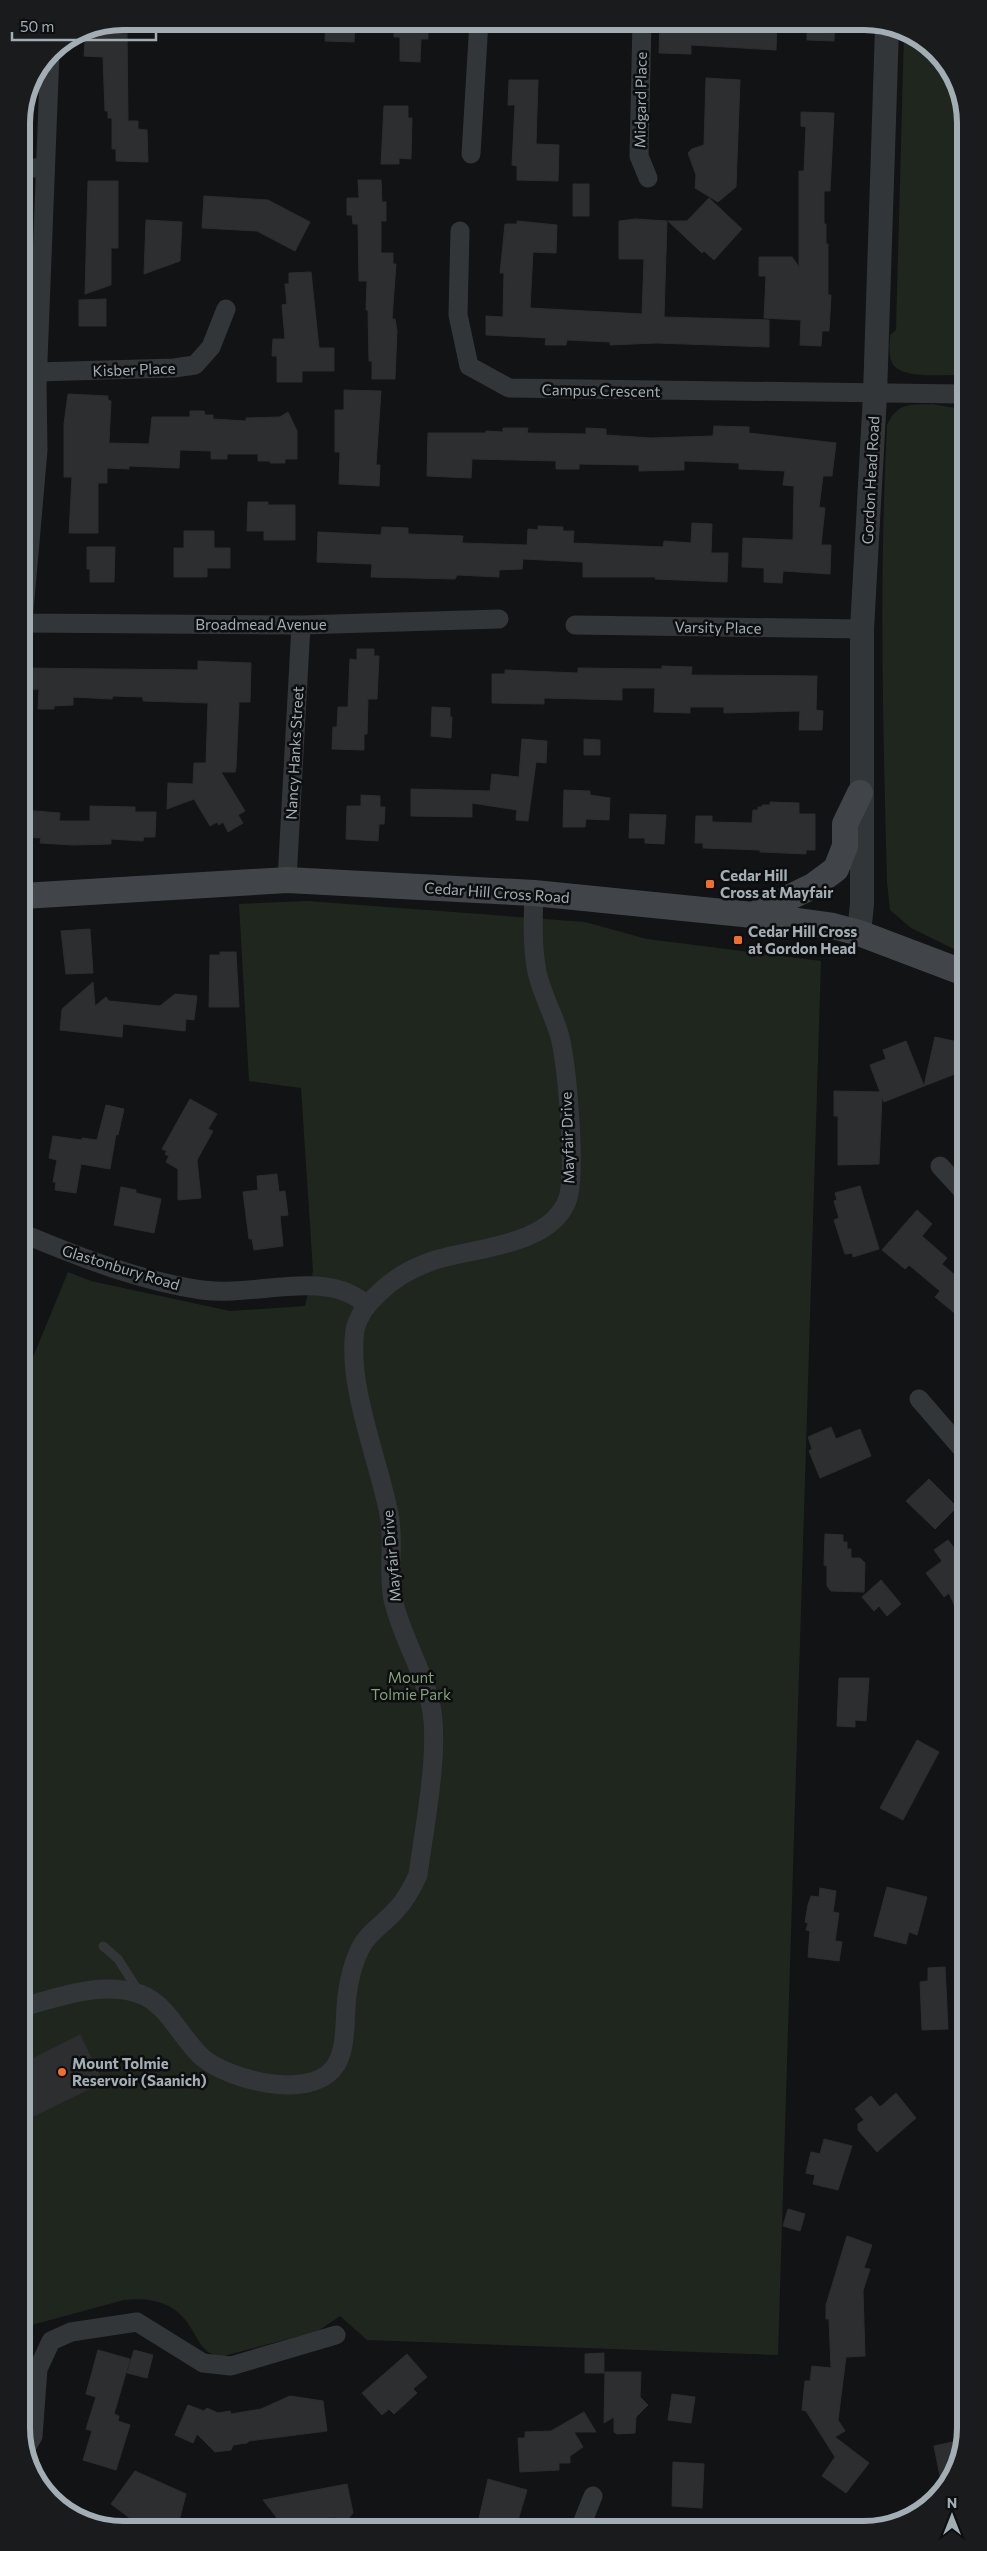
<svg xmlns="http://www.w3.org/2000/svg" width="987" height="2551" font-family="Commissioner,sans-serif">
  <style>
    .green { fill: #1f261e }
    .building { fill: #2d2e30; stroke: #2c2d30 }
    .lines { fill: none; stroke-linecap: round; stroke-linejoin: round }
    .service { stroke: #333639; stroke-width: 9 }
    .minor { stroke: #333639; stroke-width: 19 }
    .tertiary { stroke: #333639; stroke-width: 24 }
    .secondary { stroke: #414549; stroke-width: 26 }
    .poi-dot { fill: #f16e2d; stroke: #0d0e0f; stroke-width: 2 }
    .labels { text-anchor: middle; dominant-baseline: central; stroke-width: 5; stroke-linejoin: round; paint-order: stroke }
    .street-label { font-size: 15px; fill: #a3aeb4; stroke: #0d0e0f }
    .poi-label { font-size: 15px; font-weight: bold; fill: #a3aeb4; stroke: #0d0e0f; text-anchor: start }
    .park-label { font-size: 15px; fill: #849f7a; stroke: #0d0e0f }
    .rim { fill: none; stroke: #a3aeb4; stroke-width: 6 }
  </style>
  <rect width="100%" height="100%" fill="#121314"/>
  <path class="green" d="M904,34L926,42L960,90L961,375C944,374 901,380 892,363C888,355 890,343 890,335L896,330Z
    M932,404L961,409L962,953L911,928L890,910L887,882C883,730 879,578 887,425C898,402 909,405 932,404Z
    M307,901L585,922L647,939L821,961L778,2355L367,2340L340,2316L318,2331L220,2357C202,2353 199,2340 189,2325C175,2302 149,2297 124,2300L28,2326L26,2340L24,1379L68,1272L91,1281L230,1311L305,1306L313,1271L301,1088L249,1081L239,904Z"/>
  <path class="building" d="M123,21V28L127,29L128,121H138V129L147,130L148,162L116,161V149H112V118H108V111H105L103,57L84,56L86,29Z
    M326,21H355L354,42L325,41Z
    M394,21H428V39H421L420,62L400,61V37H394Z
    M660,21H777L776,50L691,45V54L659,53Z
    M825,21H835L834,41L807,40V22Z
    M706,78L740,80L736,187L718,202L695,188L696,175L688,153L692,149L704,145Z
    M509,80H538L536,144L559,145L558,181L517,180V166L512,165L515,105H508Z
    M384,106H408V118H412L411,159L399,158V164H381Z
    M801,112L834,113L830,191H824V224H826V244H828V295H831L829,331H822L821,346L800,345L801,320L764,318L766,276H759V257H792L799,267V171H804L806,127L801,126Z
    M358,180H381L382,202H386V221H381V253H393V264H396L392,319H395L397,331L395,379H372V361H369L368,310H366L367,281H359L358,224H353L352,215H347V198H359Z
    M88,181H118V248H111V285L85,294Z
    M573,184H589V216H573Z
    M204,196L268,200L310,222L295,251L257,231L202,228Z
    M709,198L742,229L714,260L704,251L702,253L668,221H687Z
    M636,219L667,221L664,317L769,320V347L656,343L610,345V342L567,340L566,345H545L546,338L486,335V316L503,317L504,273H500L505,224H517V221L557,225L556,253L533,252L530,308L642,314L644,259H619V221Z
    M146,220L182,222L180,261L144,274Z
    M311,272L319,348H334V371H302V382H277V356H272L273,339H285L282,305L287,304L285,284H289V273Z
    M106,299V326H79V300Z
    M344,390L381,391L376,465H380L379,486L339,484L340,452H335V410H344Z
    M68,394L108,396V400L111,401L109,443L149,444L152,417H190V411H204L205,415H213V419L246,421V418L280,417L288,412L297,431V459H285V463H270V461H258V454H227V459H211V451L180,450L179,468L129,466V469L107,468V483H98V533H69L72,477H64V424Z
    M714,426L749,427V433L836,443L832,476H823L819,507L825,508L821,545H831L830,574L783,571L782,583L764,582V568L742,567L743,538L793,540L794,486L783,485L785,471L739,469V463L684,461V470L639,471V465L579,464V469H556V461L472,459L471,478L427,476L428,433H486V431L503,432V428H528L527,433L586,434V428L606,429V435L651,438L713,436Z
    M248,502H268V505H295V540H264V531H247Z
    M692,523L712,524L711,553H728L727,582L655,579L656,577H583V562L523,559L522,569L499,570V577L457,575L455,579L371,577L372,564L317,562L318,532L381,535L382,527L408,528V534L463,536L462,543L527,545L528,529L538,530V526L563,527V531H574L573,543L663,547L664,541L691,543Z
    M184,531H214V548H230V568H207V577H174V548H184Z
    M87,547H115L114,582H90V569H87Z
    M357,649H374V656H379L377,699H368L367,734H364V750L332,749L333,727H337L338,707H348L350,659L357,660Z
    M198,661L251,663L250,702H239L236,768L235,772H221L245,811L238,815L243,823L228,832L223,822L219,825L217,822L210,826L194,799L167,809L168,783L193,784L194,763H206L208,703L143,701V697L113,696L112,699L73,697V705L54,706V709H38L39,689L23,690V668L198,670Z
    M662,666L692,667L691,675L817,676L816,710L823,711L822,730H799L800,711L724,713V707H690V713L654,712L655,688H622V700L544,698V704L492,703V674H505V670L578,673V668L662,669Z
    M432,707L450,708V717H452L451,738L431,736Z
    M522,739L547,741L546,763L536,762L528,821L516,820L517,810L472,803V817L411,816V789L490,791L492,774L519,777Z
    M584,739L600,740V755H584Z
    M564,790L590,791V795L610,798L609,820L586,819L585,827H563Z
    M361,795L380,796V807H385L384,824H379L378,841L346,839L347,806H361Z
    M770,802L799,803V814H815V850H806V854L760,852V850L703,848V843H695L696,816H712V822L752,823L753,810H758V807H762V805H770Z
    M90,806L135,807V812H156L155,837H144L143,841L111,839V844L73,845L40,843L41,838L23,837V810L60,813L59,821H90Z
    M630,814L666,815L664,844L645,843V838H629Z
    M90,929L93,973L66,974L61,931Z
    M220,952H236L239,1007H209L210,955H220Z
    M93,982L95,1006L106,997L109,1001L160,1006L175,994L197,996L194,1020L186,1019L185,1031L123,1024L122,1037L60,1030L62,1009Z
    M935,1037L963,1043V1071L924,1086Z
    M906,1041L924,1086L884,1102L882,1097L879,1164L838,1165V1116H834V1091L880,1092L870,1065L886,1059L883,1050Z
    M190,1099L217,1114L208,1129L213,1131L197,1160L201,1198L178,1200V1169L166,1162L169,1156L165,1154L167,1151L162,1149Z
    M106,1105L124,1109L118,1135L116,1134L110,1169L81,1164L76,1193L55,1190L56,1182H53L57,1160L49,1158L53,1136L82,1140V1138L97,1140Z
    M277,1174L279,1192L285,1191L288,1215L280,1216L283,1246L254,1250L252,1239H249L243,1192L258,1190L257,1176Z
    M860,1186L879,1249L853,1257L852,1253L845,1254L834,1220L839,1218L834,1201L837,1200L835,1193Z
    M121,1187L136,1190V1193L161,1199L154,1233L114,1225Z
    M917,1210L932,1224L922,1236L947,1258L942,1264L963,1282V1320L935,1297L940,1291L909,1265L905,1269L882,1250Z
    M831,1427L836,1439L860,1429L871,1456L820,1478L809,1451L812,1449L808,1437Z
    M929,1479L957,1507L935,1529L906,1501Z
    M825,1534L843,1535V1542H847V1549H851V1558H860L865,1563L864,1592L831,1591L827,1586V1566L824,1565Z
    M948,1540L964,1561V1628L949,1593L944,1597L926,1573L942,1561L934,1550Z
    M881,1580L901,1604L887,1616L879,1606L874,1611L862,1597Z
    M839,1678H869L866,1721L855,1720V1727L837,1726Z
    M917,1740L939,1752L903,1820L880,1808Z
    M887,1887L927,1897L917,1935L909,1932L906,1944L874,1936Z
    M820,1888L836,1891L833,1912L839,1913L835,1941L842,1942L839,1961L808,1957L810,1931L806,1930L808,1923L805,1922L808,1905L811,1896L819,1897Z
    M945,1967L948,2029L922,2030L920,1982L928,1981V1968Z
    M80,2035L103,2082L26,2120V2062Z
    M896,2093L916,2118L877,2152L858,2130V2124L864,2120L855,2109L871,2096L880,2107Z
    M824,2139L852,2146L838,2190L813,2184L815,2175L806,2173L811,2152L820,2154Z
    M788,2209L805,2214L800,2231L783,2226Z
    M847,2236L872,2245L864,2268L870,2269L863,2291L865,2356L846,2357L838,2420L845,2431L835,2437L869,2463L846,2493L822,2476L835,2457L806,2411L802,2410L805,2381H810L812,2366L831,2368L829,2319H826V2305Z
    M98,2350L130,2359L114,2414L119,2416L118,2421L130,2425L116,2470L83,2460L92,2431L86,2429L96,2397L86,2394Z
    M134,2350L153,2355L147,2378L127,2373Z
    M604,2353V2373H585V2354Z
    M407,2354L427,2377L413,2389L417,2393L394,2414L389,2409L382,2415L362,2393Z
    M605,2372H641L640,2397L648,2405L636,2417L635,2433L617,2434L614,2432V2417L604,2423Z
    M672,2394L695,2397L691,2423L668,2420Z
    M290,2396L323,2401L327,2431L249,2441L247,2443L233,2445L231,2450L215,2452L197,2434L193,2443L175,2435L188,2405L204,2411L207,2408L218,2413L230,2411L231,2414L261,2409Z
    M584,2412L596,2432H574L583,2447L570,2456V2463H559V2470L520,2472L518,2438H525V2432L551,2431Z
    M962,2440L945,2490L943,2491L934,2446Z
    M673,2462L704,2464L702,2508L672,2506Z
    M135,2471L186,2494L177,2529L135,2522L111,2504Z
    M488,2479L527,2490L516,2527H477Z
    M347,2484L353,2513L344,2524L334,2517L284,2527L263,2500Z"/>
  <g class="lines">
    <path class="service" d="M103,1946L118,1959L139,1992"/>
    <path class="minor" d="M642,21L639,156L648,178
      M471,154L479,21
      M22,168H45
      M460,231L458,315L469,366L509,388L961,394
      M37,372L174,368L195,365L211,347L226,309
      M23,622L38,450L37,386L50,52
      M23,623L301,625L499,619
      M575,625L862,629
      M287,880L301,625
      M940,1166L963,1191
      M24,1234C81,1258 141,1281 202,1290C243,1296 303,1278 340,1290C349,1292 359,1299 367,1304
      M919,1399L964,1451
      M26,2006C62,1996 103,1981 140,1994C168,2004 181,2039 203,2058C230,2080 307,2100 333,2069C348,2051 344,2018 347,1996C349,1980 353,1963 360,1949C367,1933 385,1923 396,1910C406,1900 412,1888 418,1875C424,1829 440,1750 431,1706C423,1669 401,1636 393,1599C387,1571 395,1542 389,1514C378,1458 347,1386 355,1330C358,1315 368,1303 379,1293C394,1278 412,1268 432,1261C474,1247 548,1247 567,1201C577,1174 567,1067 560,1037C554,1015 542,995 537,972C532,946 533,919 534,893
      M27,2446L33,2436L38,2369L51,2341L71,2332L137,2322L203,2363L231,2366L336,2335
      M55,2501L63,2509
      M581,2526L593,2496"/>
    <path class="tertiary" d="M859,933L862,904V629L875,395L887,28"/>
    <path class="secondary" d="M23,896L287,880L534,893L753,915L833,926L859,933L962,972
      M753,915L813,886L836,869L845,846V824L860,793"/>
  </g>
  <g class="poi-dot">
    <rect x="705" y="879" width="10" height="10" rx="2.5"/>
    <rect x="733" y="935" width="10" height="10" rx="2.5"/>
    <circle cx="62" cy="2072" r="5"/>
  </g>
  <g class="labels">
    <g class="street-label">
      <text transform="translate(640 100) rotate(-89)">Midgard Place</text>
      <text transform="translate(134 369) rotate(-2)">Kisber Place</text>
      <text transform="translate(601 390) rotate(1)">Campus Crescent</text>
      <text transform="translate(870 480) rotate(-87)">Gordon Head Road</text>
      <text x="261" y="624">Broadmead Avenue</text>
      <text transform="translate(718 627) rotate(1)">Varsity Place</text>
      <text transform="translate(294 753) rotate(-87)">Nancy Hanks Street</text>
      <text transform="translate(497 892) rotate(4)">Cedar Hill Cross Road</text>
      <text transform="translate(567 1138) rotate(-92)">Mayfair Drive</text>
      <text transform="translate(121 1267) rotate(17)">Glastonbury Road</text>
      <text transform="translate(391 1556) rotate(-95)">Mayfair Drive</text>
    </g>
    <g class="poi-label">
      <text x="720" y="875">Cedar Hill<tspan x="720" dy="17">Cross at Mayfair</tspan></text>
      <text x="748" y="931">Cedar Hill Cross<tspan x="748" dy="17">at Gordon Head</tspan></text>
      <text x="72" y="2063">Mount Tolmie<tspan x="72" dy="17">Reservoir (Saanich)</tspan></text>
    </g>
    <g class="park-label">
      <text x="411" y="1677">Mount<tspan x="411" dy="17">Tolmie Park</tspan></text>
    </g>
  </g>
  <path d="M0 0H987V2551H0ZM123 30H864A93 93 0 0 1 957 123V2428A93 93 0 0 1 864 2521H123A93 93 0 0 1 30 2428V123A93 93 0 0 1 123 30Z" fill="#191b1c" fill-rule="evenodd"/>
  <path class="rim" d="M123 30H864A93 93 0 0 1 957 123V2428A93 93 0 0 1 864 2521H123A93 93 0 0 1 30 2428V123A93 93 0 0 1 123 30Z"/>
  <g transform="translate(952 2516)" stroke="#0d0e0f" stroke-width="4" paint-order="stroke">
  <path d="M0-4L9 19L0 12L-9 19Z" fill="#a3aeb4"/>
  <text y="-8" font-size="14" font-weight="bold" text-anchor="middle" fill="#a3aeb4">N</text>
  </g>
  <path d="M12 32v8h144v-8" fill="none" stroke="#a3aeb4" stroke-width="2.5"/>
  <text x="20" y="32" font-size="15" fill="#a3aeb4" stroke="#0d0e0f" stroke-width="4" paint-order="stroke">50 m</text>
</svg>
